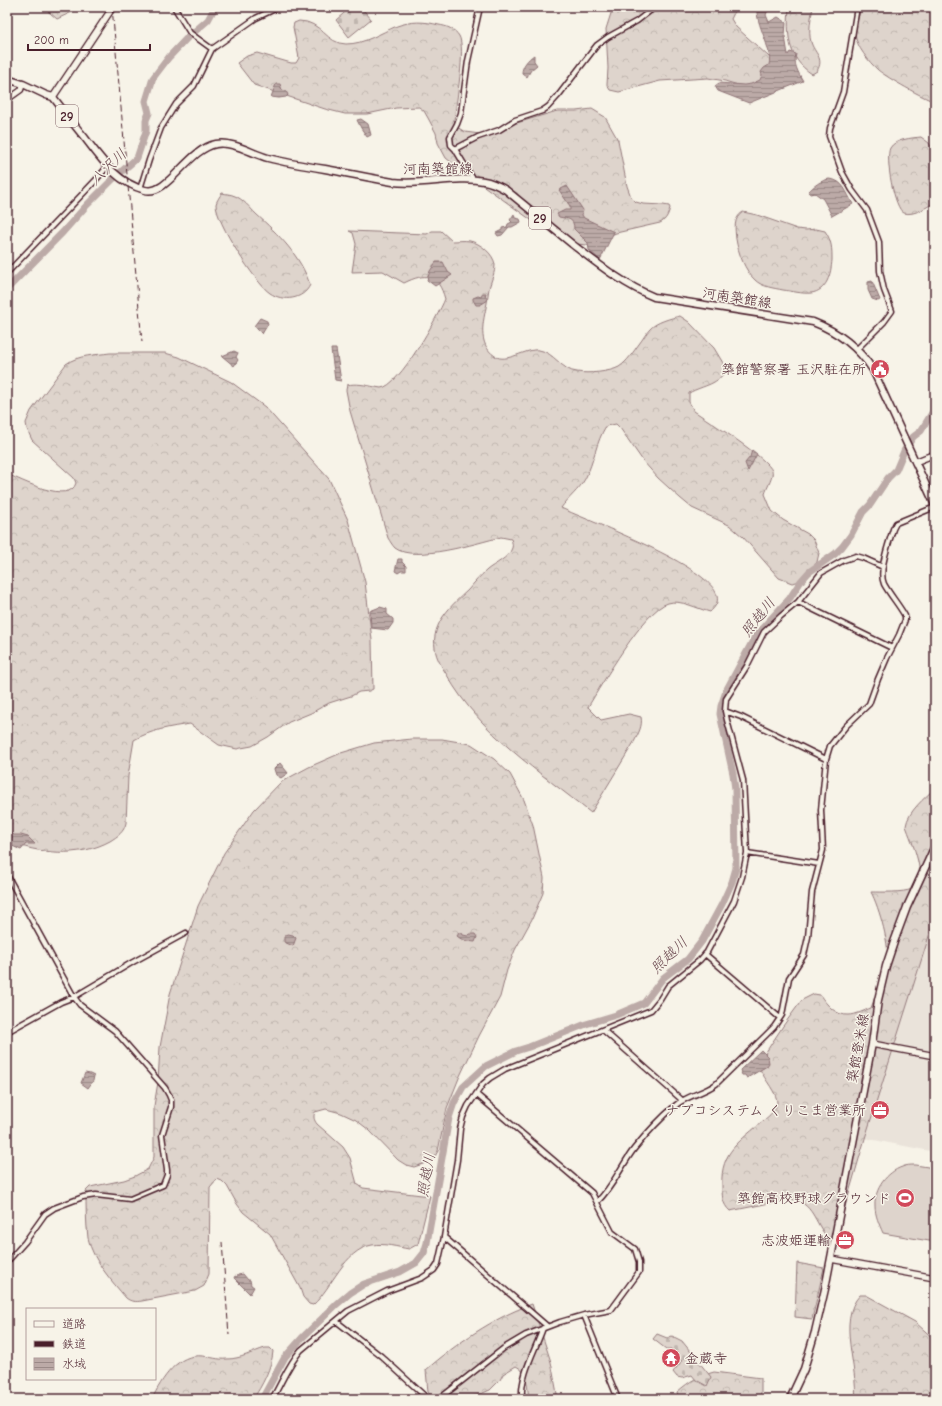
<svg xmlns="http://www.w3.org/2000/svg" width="942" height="1406" font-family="'Comic Neue','Klee One',sans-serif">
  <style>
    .built { fill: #eae3da }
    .forest { fill: url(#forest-crowns); stroke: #947a7c }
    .cemetery { fill: url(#cemetery-stones); stroke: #947a7c }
    .garden { fill: #ded4cc; stroke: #947a7c }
    .water { fill: url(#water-rules); stroke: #8e7275 }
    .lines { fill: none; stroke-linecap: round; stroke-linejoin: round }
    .river { stroke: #bcaaa7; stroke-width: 7 }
    .street-casing { stroke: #4a1f2b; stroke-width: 7 }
    .secondary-casing { stroke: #4a1f2b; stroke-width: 8 }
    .primary-casing { stroke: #4a1f2b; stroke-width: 9 }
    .street { stroke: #f7f3e8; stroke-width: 4 }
    .secondary { stroke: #f7f3e8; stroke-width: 5.5 }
    .primary { stroke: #f7f3e8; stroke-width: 6 }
    .rail { stroke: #4a1f2b; stroke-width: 1; stroke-dasharray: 6 3; stroke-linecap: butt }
    .labels { text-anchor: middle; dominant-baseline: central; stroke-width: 3; stroke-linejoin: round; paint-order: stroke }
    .shield { fill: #f7f3e8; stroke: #7e5f64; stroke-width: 1 }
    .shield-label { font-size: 13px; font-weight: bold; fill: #4a1f2b }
    .street-label { font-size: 14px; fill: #4a1f2b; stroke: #f7f3e8 }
    .poi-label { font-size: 14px; fill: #4a1f2b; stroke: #f7f3e8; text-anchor: end }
    .water-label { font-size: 15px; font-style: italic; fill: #6c4950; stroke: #f7f3e8 }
  </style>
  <defs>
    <pattern id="forest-crowns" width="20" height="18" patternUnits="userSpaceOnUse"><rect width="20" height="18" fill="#ded4cc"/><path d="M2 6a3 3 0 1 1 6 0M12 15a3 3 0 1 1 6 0" fill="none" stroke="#c0b6af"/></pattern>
    <pattern id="cemetery-stones" width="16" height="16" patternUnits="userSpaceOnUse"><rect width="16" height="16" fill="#ded4cc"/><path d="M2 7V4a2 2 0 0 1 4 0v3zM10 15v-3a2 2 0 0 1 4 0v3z" fill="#c0b6af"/></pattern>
    <pattern id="water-rules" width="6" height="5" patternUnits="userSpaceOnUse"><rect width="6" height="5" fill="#bcaaa7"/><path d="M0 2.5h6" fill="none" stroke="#9b8a88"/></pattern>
  </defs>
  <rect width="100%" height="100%" fill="#f7f3e8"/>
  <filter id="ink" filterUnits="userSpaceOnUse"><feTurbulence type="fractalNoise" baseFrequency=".025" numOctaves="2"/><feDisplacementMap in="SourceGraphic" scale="8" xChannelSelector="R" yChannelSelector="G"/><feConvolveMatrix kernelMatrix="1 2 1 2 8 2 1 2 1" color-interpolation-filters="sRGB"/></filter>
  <g filter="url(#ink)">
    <path class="built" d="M935,864V1152L859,1137Z"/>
    <path class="forest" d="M43,7H71L72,12L57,19Z
      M613,7H667C677,12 692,14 701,7H737L731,19L736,27L779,66L763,89L738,85L725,81L708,78L660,81L619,92L610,90L607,85L608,68L606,29Z
      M789,7H813C811,18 808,31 811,42C814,53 825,58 817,71L812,74C787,58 787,34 789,7Z
      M861,7H935V102C922,97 889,79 878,70C869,62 856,46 855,34C854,26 860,15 861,7Z
      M299,21C322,21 326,44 346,44C365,44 380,33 397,26C411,21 424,21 439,25C446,26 455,29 459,36C466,47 456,105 454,120L457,127L465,132L480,134L557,111H576L592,109L605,117L618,140L627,186L631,197L636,202L643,204L663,205L669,206L670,208C668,215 666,220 660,223L616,233L587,245L577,244L569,241L534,222L456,166L446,158L438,143L436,133L428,118L424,111L419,107L396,108L367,114H345L325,109L254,85L237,63L247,56L257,53L291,63H296L299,58L293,27L294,23Z
      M921,137L929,143L935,154V202C927,207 914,216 904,213C894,209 885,158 890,148C895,139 912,138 921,137Z
      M222,193C226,194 231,194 235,196C243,199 250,208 256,214C278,234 301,256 310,285C303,300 283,302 270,293C256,284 215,221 216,204C217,200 220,196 222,193Z
      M743,212L757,215L797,229L806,230L816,229L825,231C832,241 832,249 832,260C831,274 827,291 811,293C802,294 792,291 783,290C774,288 762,287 755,280C745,271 738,252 736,239C735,229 733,218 743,212Z
      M349,231L427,234L432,231H441L452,241C458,241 464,240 470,241C480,243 494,254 495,265C495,273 492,278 490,285C488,291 488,297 487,303C483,322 477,344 495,356C506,364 526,348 539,350C554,352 562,371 577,372C588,374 610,372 619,367C628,361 633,352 639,344C643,339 646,333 650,329C656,322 671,318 680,316L689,322L714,348L726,368C720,385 703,385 689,393V402L694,411C707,420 769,459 772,471C774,476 767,487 765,494L772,511L783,520L808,534L814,540L819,553L817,562L801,581L792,583L779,578L743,537L729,525L692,508L680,498L658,478L643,461L620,428L616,424L606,426C596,442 594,462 585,479C579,490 568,498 561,508C591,522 711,566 717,596C719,603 714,608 710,612C698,609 680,599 668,603C644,610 602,684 588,707L601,720L629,714L641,717C643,726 638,734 634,742L591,813C540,772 480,734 447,675C442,667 436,658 435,648C431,623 452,605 468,590C474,583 480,576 487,570C494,564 509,558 512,548C513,545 512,542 511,539L501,537C477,543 414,563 395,548C392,545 390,541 388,538L350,411L346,390L347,385C356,383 366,385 375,387C377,387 379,388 381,388C399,387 438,316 445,299C438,274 426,272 404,283L383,271L352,272L356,244L353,233Z
      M110,353H165L179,357L231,382L265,407L329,479L348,520L365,582L372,640L373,689L369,691L359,692L351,696L329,703L311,713L289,722L268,737L252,746L241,748L237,749L219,745L190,724C170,727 151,730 134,740L128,776L126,823C124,832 118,836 110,841C79,858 39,854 7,841V474C21,480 70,505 76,483L74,478L32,440L27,429L26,423L31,411L66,364C78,355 96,355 110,353Z
      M412,739H442L471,744L494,759L510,774L524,800L533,825L544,878L543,893L532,919L515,950L507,970L500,997L479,1036L459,1078L447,1108L438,1151L434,1158L423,1164L414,1167L406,1165L398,1160L369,1130L356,1120L341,1113L326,1109L315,1112C313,1117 314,1120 317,1124L343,1147L350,1158L357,1184L363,1188L430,1196L418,1244L409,1249C397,1247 384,1243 372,1245C344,1250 332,1288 313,1305L309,1304L303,1297L300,1288L270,1234L243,1212L237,1204L227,1186L222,1181L217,1179L210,1187L209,1274L204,1286L195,1291L142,1301C136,1302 131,1302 126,1298C111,1280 93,1261 88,1238C86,1222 86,1206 86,1191L90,1187L124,1180L135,1176L148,1169L154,1157V1106L158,1082L160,1047L170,994L198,906L224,853L254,810L281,782L309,767L341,753L374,743Z
      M935,788V917L866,1135L837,1234L833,1238H828C814,1223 814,1202 790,1199L730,1211C722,1204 722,1195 722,1185C720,1151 741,1141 764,1120C769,1116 776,1110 777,1103C778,1094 764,1079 760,1069L766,1052L783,1026L802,1000L814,994L820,995C827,1005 836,1016 849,1015C856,1015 865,1010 871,1008C876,993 883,979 887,964C891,948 879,907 871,892C882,892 903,893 912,889C930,882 911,840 906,826C908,811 925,798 935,788Z
      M797,1263L824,1268L812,1319L795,1317Z
      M860,1295H866L915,1322L935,1340V1399H855C859,1368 836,1320 860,1295Z
      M532,1304L551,1362L558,1399H529C527,1387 528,1371 516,1366L503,1374L500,1380L490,1390L478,1395L462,1399L433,1398L428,1392L426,1370C457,1343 493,1318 532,1304Z
      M265,1348H270L273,1351C272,1367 262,1386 253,1399H152C162,1379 177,1353 203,1356C211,1357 218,1360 227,1359C241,1359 252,1352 265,1348Z
      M714,1372L761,1378V1393L758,1399H679L677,1392C691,1380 697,1377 714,1372Z"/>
    <path class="cemetery" d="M351,7H361L371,19L349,37L336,20Z
      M657,1334L667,1338L672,1336L682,1341L711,1377L707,1386L696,1380L692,1375L682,1378L677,1377L673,1372L682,1361L671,1349H666L653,1339Z"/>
    <path class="garden" d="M915,1165L928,1167L935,1171V1242L883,1233C879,1224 875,1215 875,1206C874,1189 887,1172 902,1167C906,1165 911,1165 915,1165Z"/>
    <path class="water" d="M757,7H769L766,15L769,22L778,17L786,22L785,36L788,55L790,52L796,54C793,64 798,72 803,81L749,103L718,91L715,86L719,83L744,85L751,84L760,80L762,75L761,72L764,68L769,65C773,48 755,24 757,7Z
      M534,55V61L537,65L531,70L527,77L522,73C522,66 528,59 534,55Z
      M276,84H280L282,90L286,91L288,95L286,97L279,98L271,97Z
      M361,119L368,124L371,135L367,137L361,128L357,120Z
      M829,179C844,180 846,193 853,204L832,216L823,199L815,193L810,194L808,192C815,185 820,181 829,179Z
      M567,186L583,210L582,215L584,218L614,232L600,260L589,250L588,243L574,229C574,218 568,219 559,217L557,214L565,210H570V206L559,190Z
      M514,214L515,218L520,219L521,222L512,227H509L502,235L498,236L496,233L502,230V228L507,227L508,224L512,222L510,220Z
      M436,262H443L448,272L452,275L435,286L427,280L430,271Z
      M872,281L880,300L878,301L872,299L868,290V282Z
      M483,293H486L485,296L488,300L480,305H476L473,300V298L478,296L481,297Z
      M260,318L267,321L268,324L262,334L254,326Z
      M331,349H336L341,381L335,380Z
      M234,351L238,353L236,357L238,360L234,366L222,356Z
      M752,450L757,454L748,471L745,463L750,457Z
      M398,559H402V562L406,566V571H401L398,573L395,571Z
      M380,607L387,609V614L393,619V623L388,630L371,628L370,611Z
      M280,763L288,773L281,778L276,775L274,769Z
      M7,830L14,835H21L28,837L35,844H26L21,850L8,844Z
      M459,933H462L463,935L468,936L470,934H475L477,937L475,942C467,941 463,941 457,936Z
      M288,934L293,935L296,938L293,946L284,942V937Z
      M761,1050L768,1057L769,1063L767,1066L747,1078L745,1075H742L740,1070Z
      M85,1073L90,1074L94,1076L93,1081L88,1088L81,1083Z
      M243,1274L248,1280H250L251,1285L254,1287L250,1294L234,1278L235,1276L237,1277L238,1275Z"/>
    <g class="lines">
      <path class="river" d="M7,289L63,232L87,205L113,179L137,158L146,131V120L149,113L146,101L153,78L169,57L187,38L208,20L215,7
        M262,1399L285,1357L302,1338L337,1304L350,1293L364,1284L400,1272L416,1263L424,1253L427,1243L449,1118L454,1103L463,1087L486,1066L516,1051L529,1047L586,1024L616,1015L644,1003L663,978L688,959L702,941L722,904L732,882L736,868L735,789L733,774L720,714L721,706L726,691L756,635L790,598L801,581L809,572L835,554L842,547L851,535L863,512L870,505L888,478L896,470L904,451L913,437L921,431L935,408"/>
      <g class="street-casing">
        <path id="street" d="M174,7L190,33L212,49
          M857,7L843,92L830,128L829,136L842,172L852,190L867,210L879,242L880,271L884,290L892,311L884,322L857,349
          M7,100L21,90L23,84
          M455,149L478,137L499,130L515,120L542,111L548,107L558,96L597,45L608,37L637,21L655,7
          M473,179L455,149L451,145L450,137L457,124L461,113L468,61L480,7
          M140,189L149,160L161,128L176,104L194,86L212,49L256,18L279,7
          M7,273L95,181L107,167
          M798,602L892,648
          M725,711L741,717L826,759
          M747,853L819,864
          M7,875L74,997L80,1005L115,1031L165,1088L169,1095L171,1100V1107L162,1135L167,1170V1175L163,1185L130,1199L96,1195L83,1197L54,1208L45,1214L25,1242L7,1262
          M705,954L780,1018
          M603,1030L682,1100
          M7,1032L61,1002L74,997L133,962L186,933
          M597,1202C613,1187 621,1166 634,1149C646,1134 661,1118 676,1105C688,1095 704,1093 716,1084L766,1035L774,1027L782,1015L789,978L804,955L808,937L812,892L823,850L821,810L826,759L830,746L846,726L869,704L878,679L887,658L899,635L905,620V616C899,605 890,595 884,584C878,571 889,543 893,529L896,523L935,507
          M444,1237L547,1326
          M584,1315L618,1399
          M336,1321L381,1356L428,1399
          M272,1399C282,1382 288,1365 301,1350L348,1311L387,1291L422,1278L434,1270L438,1264L444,1237L457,1160L460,1129L463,1117L468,1106L483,1084L490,1078L505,1069L651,1010L660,999L668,986L700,960L707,952L734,901L742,877L747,853L743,780L727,720L725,711L726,699L747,666L764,632L781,616L798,602L821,573L844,560L856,556L863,558L883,567
          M439,1399L504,1348L526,1335L560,1322L584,1315L611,1310L639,1272V1262L635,1249L612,1232L592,1193L476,1094
          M522,1399C520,1375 535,1351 543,1328"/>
      </g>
      <g class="secondary-casing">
        <path id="secondary" d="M53,97L113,7
          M915,462L935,454
          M872,1044L935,1056
          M831,1259L935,1278"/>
      </g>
      <g class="primary-casing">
        <path id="primary" d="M7,79L23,84L46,95L53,97C64,111 74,125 85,138C101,159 117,183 145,190C168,196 188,149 216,144C234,141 252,154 268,158C287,163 306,166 325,169C347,173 370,178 393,182C423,186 456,175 484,181C492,182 499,186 506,190C528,208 550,226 572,244C598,264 624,285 654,297L813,322C839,332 858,347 873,370L935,505
          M790,1399L804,1369L815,1332L825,1289L872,1044L878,1000L886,966L894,942L907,907L935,846"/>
      </g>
      <use href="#street" class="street"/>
      <use href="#secondary" class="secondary"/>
      <use href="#primary" class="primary"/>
      <path class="rail" d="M112,7L142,342
        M222,1242L229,1335"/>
    </g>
  </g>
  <defs>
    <g id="civic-disc" transform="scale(1)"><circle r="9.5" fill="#d1495b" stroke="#f7f3e8"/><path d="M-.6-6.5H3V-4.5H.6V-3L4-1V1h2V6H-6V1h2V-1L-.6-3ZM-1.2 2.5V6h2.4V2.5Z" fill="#fff"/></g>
    <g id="office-disc" transform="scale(1)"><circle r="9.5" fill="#d1495b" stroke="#f7f3e8"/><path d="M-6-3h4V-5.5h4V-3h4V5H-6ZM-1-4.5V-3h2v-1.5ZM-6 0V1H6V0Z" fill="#fff"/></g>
    <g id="stadium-disc" transform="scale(1)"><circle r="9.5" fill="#d1495b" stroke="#f7f3e8"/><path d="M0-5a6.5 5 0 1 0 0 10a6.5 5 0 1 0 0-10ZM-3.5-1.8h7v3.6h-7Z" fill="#fff"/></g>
    <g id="temple-disc" transform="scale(1)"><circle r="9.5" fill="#d1495b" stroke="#f7f3e8"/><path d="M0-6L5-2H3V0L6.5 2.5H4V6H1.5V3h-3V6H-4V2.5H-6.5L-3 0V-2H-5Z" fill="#fff"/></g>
  </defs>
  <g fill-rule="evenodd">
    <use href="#civic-disc" x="880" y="369"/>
    <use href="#office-disc" x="880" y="1110"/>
    <use href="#stadium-disc" x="905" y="1198"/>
    <use href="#office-disc" x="845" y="1240"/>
    <use href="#temple-disc" x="671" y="1358"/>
  </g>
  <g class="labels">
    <g class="shield">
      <rect x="56" y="105" width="22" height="22" rx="3"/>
      <rect x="529" y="207" width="22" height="22" rx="3"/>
    </g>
    <g class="shield-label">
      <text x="67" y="116">29</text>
      <text x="540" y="218">29</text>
    </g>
    <g class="street-label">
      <text transform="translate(438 169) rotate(-1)">河南築館線</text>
      <text transform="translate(737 298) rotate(9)">河南築館線</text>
      <text transform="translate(858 1048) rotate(-80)">築館登米線</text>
    </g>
    <g class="poi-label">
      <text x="866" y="369">築館警察署 玉沢駐在所</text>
      <text x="866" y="1110">ナプコシステム くりこま営業所</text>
      <text x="891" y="1198">築館高校野球グラウンド</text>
      <text x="831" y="1240">志波姫運輸</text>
      <text x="685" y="1358" text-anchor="start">金蔵寺</text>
    </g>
    <g class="water-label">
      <text transform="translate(108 167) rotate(-44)">八沢川</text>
      <text transform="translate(758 617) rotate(-51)">照越川</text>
      <text transform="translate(669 955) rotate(-44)">照越川</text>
      <text transform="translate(426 1175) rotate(-80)">照越川</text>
    </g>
  </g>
  <rect width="942" height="1406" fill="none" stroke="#f7f3e8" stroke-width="24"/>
  <rect x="12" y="12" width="918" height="1382" fill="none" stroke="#4a1f2b" stroke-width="1.5" filter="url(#ink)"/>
  <rect x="26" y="1308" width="130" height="72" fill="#f7f3e8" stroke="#b29e9c"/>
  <rect x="34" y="1321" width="20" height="6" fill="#f7f3e8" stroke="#b29e9c"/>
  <text x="62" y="1328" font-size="12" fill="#4a1f2b">道路</text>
  <rect x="34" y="1341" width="20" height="6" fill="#4a1f2b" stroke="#b29e9c"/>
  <text x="62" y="1348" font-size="12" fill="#4a1f2b">鉄道</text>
  <rect x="34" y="1358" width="20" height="12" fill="url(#water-rules)" stroke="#b29e9c"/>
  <text x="62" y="1368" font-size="12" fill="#4a1f2b">水域</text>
  <path d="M28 44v6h122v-6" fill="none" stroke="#4a1f2b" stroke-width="2"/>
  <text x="34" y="44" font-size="12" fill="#4a1f2b" stroke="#f7f3e8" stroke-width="3" paint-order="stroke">200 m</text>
</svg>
